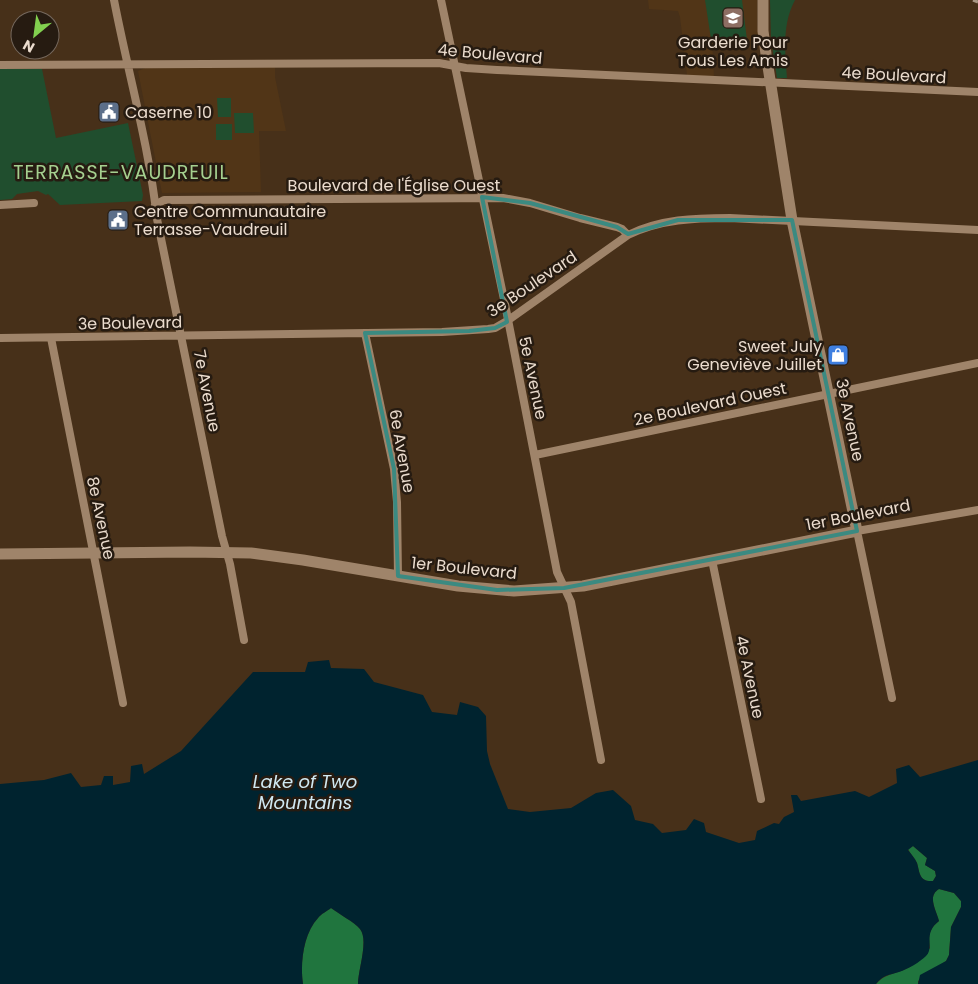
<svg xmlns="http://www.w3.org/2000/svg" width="978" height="984" font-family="Poppins,sans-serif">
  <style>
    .built { fill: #513517 }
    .green { fill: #204e2e }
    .forest { fill: #20753e }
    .water { fill: #00232f; fill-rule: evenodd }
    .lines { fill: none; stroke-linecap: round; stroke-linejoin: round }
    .street { stroke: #9f846a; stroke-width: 8 }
    .secondary { stroke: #9f846a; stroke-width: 11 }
    .rail { stroke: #a99785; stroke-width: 3; stroke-dasharray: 8 4; stroke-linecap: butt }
    .marked { fill: none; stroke: #3b8a81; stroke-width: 4; stroke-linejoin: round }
    .labels { text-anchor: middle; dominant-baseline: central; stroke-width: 5; stroke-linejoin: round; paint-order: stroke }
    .poi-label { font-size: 16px; fill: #ebdcce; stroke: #261b11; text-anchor: start }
    .street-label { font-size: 16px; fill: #ebdcce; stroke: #261b11 }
    .water-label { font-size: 18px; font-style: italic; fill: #d0e9f3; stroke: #261b11 }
    .quarter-label { font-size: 19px; letter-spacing: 1px; fill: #a5d08f; stroke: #261b11 }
  </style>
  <rect width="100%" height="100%" fill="#473019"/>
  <path class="built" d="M648,0H757V24L760,41L712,40L714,77L687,75L680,17L678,11L649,9Z
    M275,67V77L286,131H259L261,192L162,193L138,71L145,68H158Z"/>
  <path class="green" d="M705,0H742L747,40L711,39Z
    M770,0H795C782,24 785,52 787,78H777L771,38Z
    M0,69H42L56,138L128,123L143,195L142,201L60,205L48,194L46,195L38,191L17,194L12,199L0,200Z
    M217,98H231V117H218Z
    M234,113H253L254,133H235Z
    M216,124H232V140H216Z"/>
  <path class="forest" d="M913,846L927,858L925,865L935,871L936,876L933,881C919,882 920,873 917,863C915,858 910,854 908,849Z
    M939,889L954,893L961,901V907L951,927L949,955L946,961L918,981V984H876C884,975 890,975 901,971C913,967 921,958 930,948C928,936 929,929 939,921C936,910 927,896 939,889Z
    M331,908C339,914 354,922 360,929C369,940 358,970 358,984H303C300,964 303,934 318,918C321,914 327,911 331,908Z"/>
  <path class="water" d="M329,660L331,668L364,669L374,682L423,695L432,712L457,715L460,702L478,707L486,716L487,751L490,764L508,809L530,812L571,808L596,793L613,790L631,806L635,820L653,824L662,833L686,830L694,819L704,823L706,832L739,843L755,840L757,831L774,823L779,824L784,817L794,812L791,795H797L801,801L855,791L869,797L897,783L896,769L909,765L920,777L978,760V984H918L920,975L946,961L949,955L951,927L961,907V901L954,893L939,889C927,896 936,910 939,921C922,934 935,947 926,956C920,962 908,969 899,972C889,975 883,975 876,984H358C358,970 369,940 360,929C354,922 339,914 331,908C327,911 321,914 318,918C303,934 300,964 303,984H0V784L44,780L71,773L81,787L101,785L104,776H113V785L130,782L131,766L142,764L144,774L181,751L253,672H305L308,662ZM913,846L927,858L925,865L935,871L936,876L933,881C919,882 920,873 917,863C915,858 911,854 908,850Z"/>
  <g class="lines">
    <path class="street" d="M114,0C128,73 149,145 157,219L222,536L230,564L244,640
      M441,0L505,304L557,572L571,602L601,760
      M0,65L439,63L466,68L497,70L978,92
      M0,205L34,203
      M155,205L164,200L503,198L530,203L580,218L617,227L622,229L628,235
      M365,333L394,469L397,502L398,576
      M0,338L442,332L488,329L495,328L507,321L628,235C660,219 695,218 730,218L978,230
      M51,338L123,703
      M535,455L978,363
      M712,560L761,799
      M892,698L857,531L978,510"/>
    <path class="secondary" d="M0,554L190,552L251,553L303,560L458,586L514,591L583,586L857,531L792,220L766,54L763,31V0"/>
    <path class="rail" d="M973,0L978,2"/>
  </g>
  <path class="marked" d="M482,197L530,203L617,227L628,234L678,220H792L857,531L564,588L497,590L398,576L394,469L365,333L469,331L495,328L507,322Z"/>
  <defs>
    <g id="school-square" transform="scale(1.125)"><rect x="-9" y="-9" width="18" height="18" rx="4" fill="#8d6e63" stroke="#261b11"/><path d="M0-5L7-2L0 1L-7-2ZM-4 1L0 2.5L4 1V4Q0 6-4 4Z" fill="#fff"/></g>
    <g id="civic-square" transform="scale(1.125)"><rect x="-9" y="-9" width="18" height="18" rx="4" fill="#5c6f8a" stroke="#261b11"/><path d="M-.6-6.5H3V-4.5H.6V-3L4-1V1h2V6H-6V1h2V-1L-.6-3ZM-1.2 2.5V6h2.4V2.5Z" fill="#fff"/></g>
    <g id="shop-square" transform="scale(1.125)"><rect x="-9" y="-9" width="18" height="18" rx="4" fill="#3f7fe0" stroke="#261b11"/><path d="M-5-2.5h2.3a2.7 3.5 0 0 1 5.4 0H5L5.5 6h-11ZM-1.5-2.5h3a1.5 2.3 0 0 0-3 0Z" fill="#fff"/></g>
  </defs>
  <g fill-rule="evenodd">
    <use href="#school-square" x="733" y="18"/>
    <use href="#civic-square" x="109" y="112"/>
    <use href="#civic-square" x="118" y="220"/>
    <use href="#shop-square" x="838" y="355"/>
  </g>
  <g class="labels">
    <g class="poi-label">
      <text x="733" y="42" text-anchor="middle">Garderie Pour<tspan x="733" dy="18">Tous Les Amis</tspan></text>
      <text x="125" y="112">Caserne 10</text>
      <text x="134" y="211">Centre Communautaire<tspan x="134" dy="18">Terrasse-Vaudreuil</tspan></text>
      <text x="822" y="346" text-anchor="end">Sweet July<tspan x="822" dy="18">Geneviève Juillet</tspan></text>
    </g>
    <g class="street-label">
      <text transform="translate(490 54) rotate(5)">4e Boulevard</text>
      <text transform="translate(894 75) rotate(3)">4e Boulevard</text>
      <text x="394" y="185">Boulevard de l'Église Ouest</text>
      <text transform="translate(532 284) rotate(-34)">3e Boulevard</text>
      <text transform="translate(130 323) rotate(-1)">3e Boulevard</text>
      <text transform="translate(533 378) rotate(78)">5e Avenue</text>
      <text transform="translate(207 391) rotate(79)">7e Avenue</text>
      <text transform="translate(710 404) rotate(-12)">2e Boulevard Ouest</text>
      <text transform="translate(850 420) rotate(78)">3e Avenue</text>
      <text transform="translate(402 451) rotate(80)">6e Avenue</text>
      <text transform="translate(858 515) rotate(-11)">1er Boulevard</text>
      <text transform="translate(101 518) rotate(78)">8e Avenue</text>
      <text transform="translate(464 568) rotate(6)">1er Boulevard</text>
      <text transform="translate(750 677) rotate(78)">4e Avenue</text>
    </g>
    <g class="water-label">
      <text x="305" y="781">Lake of Two<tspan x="305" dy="21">Mountains</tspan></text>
    </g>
    <g class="quarter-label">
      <text x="121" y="172">TERRASSE-VAUDREUIL</text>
    </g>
  </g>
  <g transform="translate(35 35) rotate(209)"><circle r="24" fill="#261b11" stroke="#75685d"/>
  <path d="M0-4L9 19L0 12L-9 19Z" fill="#82d04f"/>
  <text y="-8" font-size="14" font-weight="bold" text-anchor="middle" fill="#ebdcce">N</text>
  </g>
</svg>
